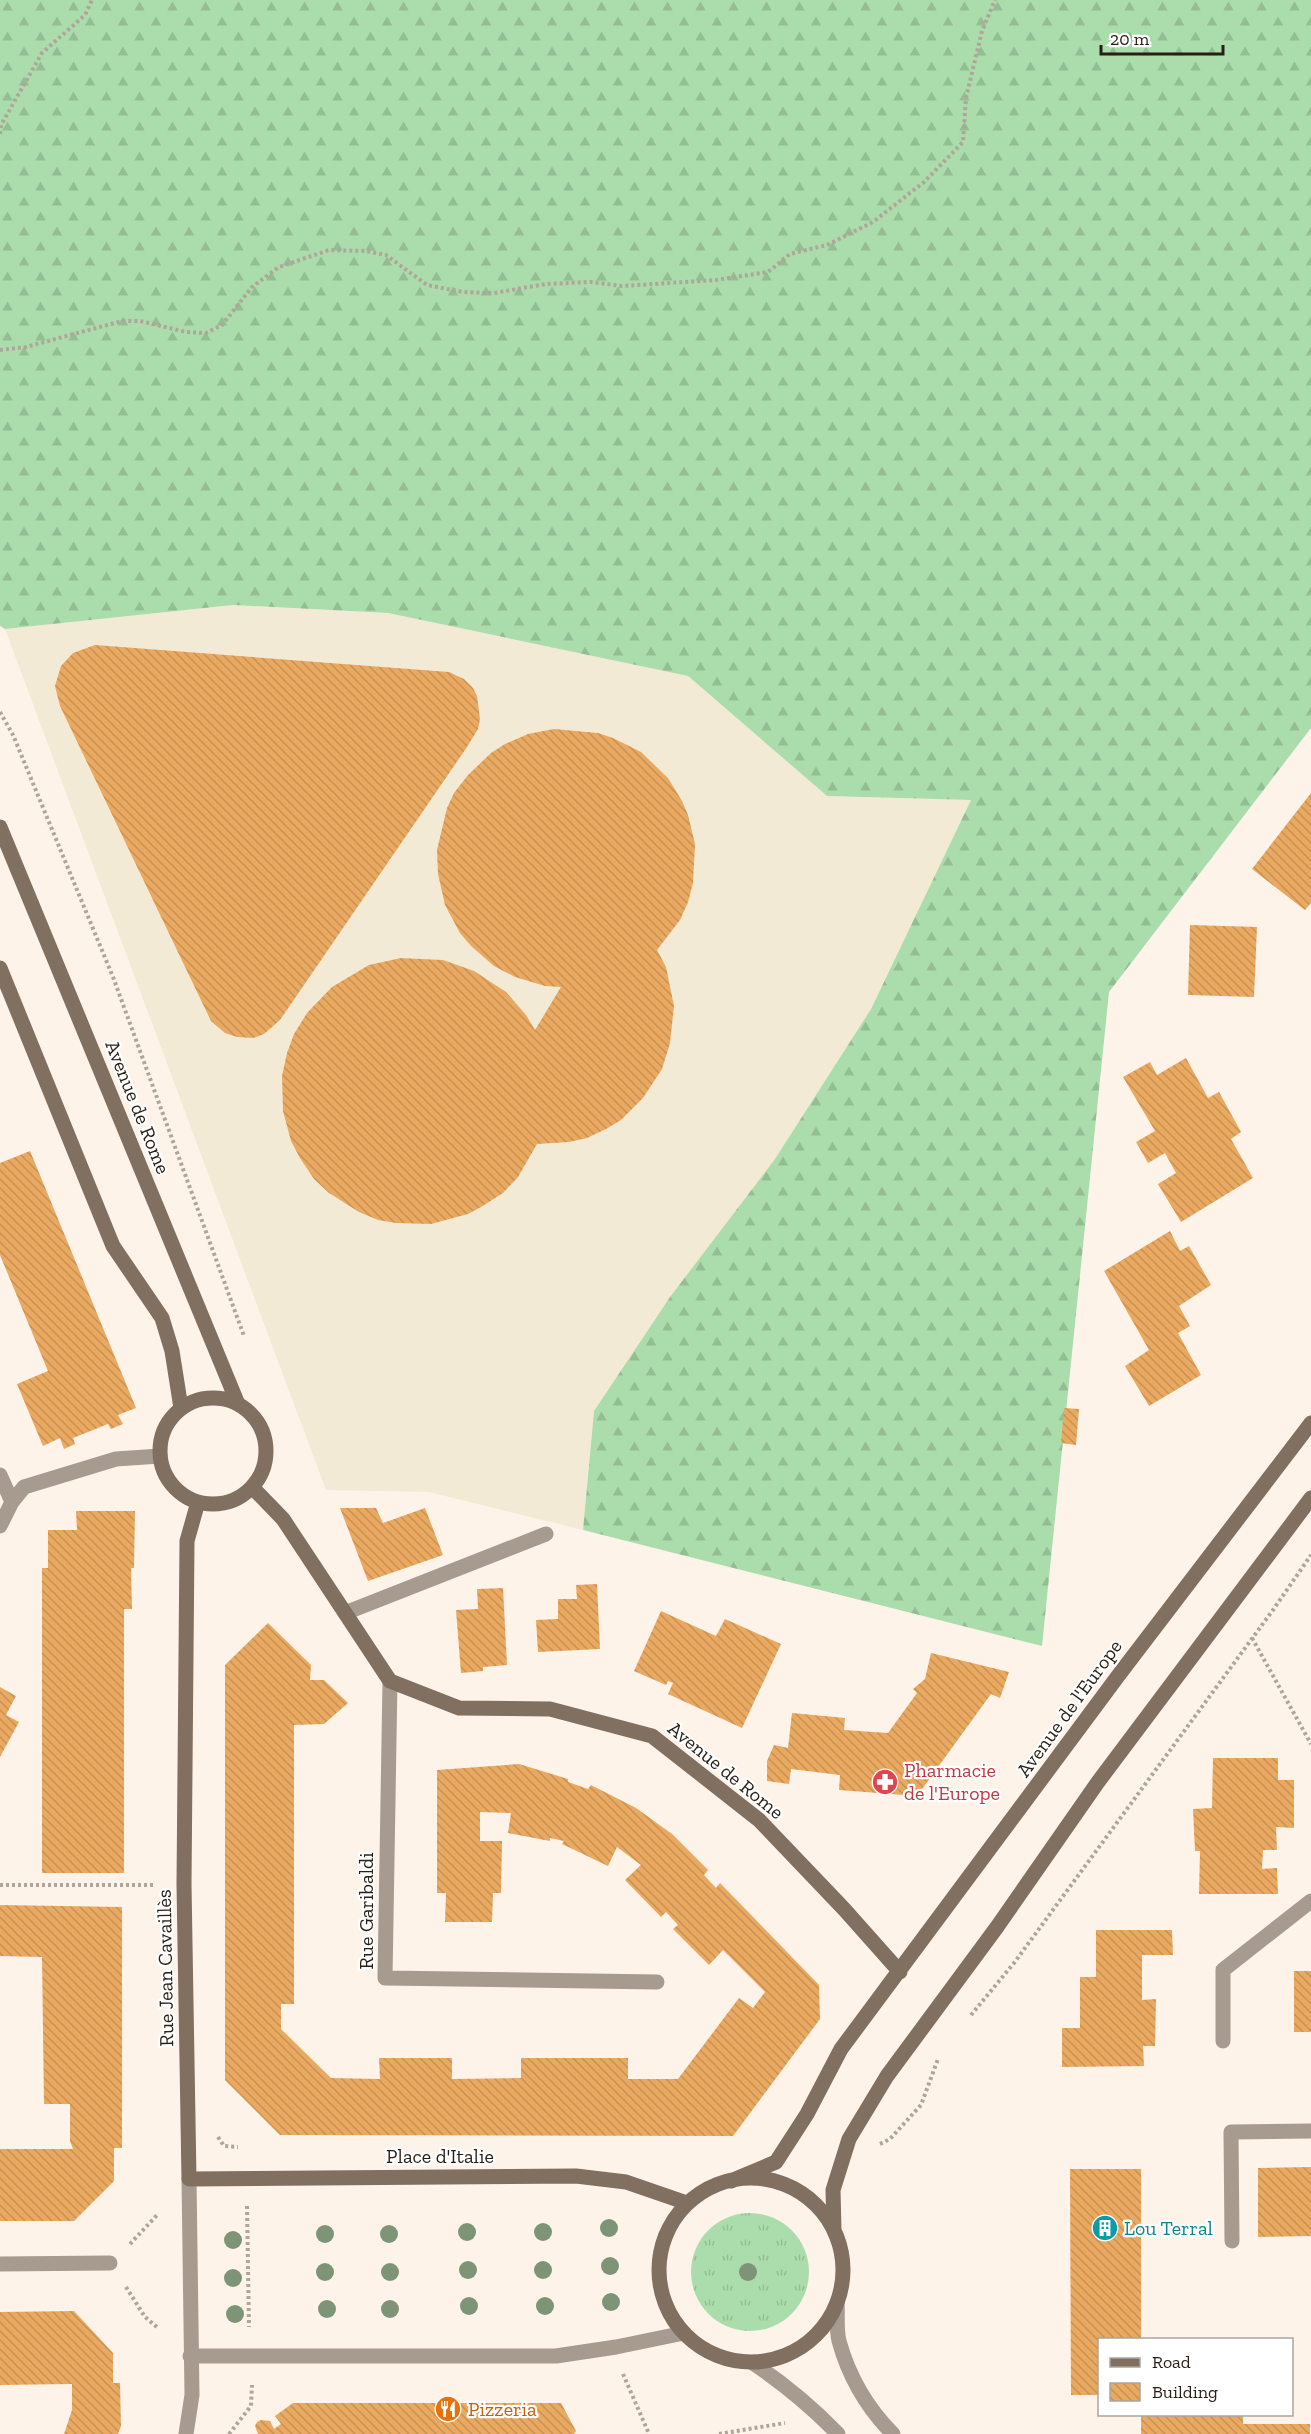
<svg xmlns="http://www.w3.org/2000/svg" width="1311" height="2434" font-family="'Zilla Slab',serif">
  <style>
    .industrial { fill: #f3ead5 }
    .grass { fill: url(#grass-tufts) }
    .forest { fill: url(#forest-firs) }
    .building { fill: url(#building-back-hatch) }
    .lines { fill: none; stroke-linecap: round; stroke-linejoin: round }
    .path { stroke: #afa59a; stroke-width: 4; stroke-dasharray: 3 3; stroke-linecap: butt }
    .service { stroke: #a79a8f; stroke-width: 15 }
    .pedestrian { stroke: #a79a8f; stroke-width: 15 }
    .minor { stroke: #a79a8f; stroke-width: 15 }
    .secondary { stroke: #816f60; stroke-width: 15 }
    .tree { fill: #7e9477 }
    .labels { text-anchor: middle; dominant-baseline: central; stroke-width: 4.5; stroke-linejoin: round; paint-order: stroke }
    .street-label { font-size: 20px; fill: #281e14; stroke: #fff }
    .health-label { font-size: 20px; fill: #be3a42; stroke: #fff; text-anchor: start }
    .culture-label { font-size: 20px; fill: #0d838f; stroke: #fff; text-anchor: start }
    .food-label { font-size: 20px; fill: #c56008; stroke: #fff; text-anchor: start }
  </style>
  <defs>
    <pattern id="grass-tufts" width="24" height="20" patternUnits="userSpaceOnUse" patternTransform="scale(1.5)"><rect width="24" height="20" fill="#abddac"/><path d="M3 7l-1-3M5 7V3M7 7l1-3M15 17l-1-3M17 17v-4M19 17l1-3" fill="none" stroke="#93bd93"/></pattern>
    <pattern id="forest-firs" width="22" height="20" patternUnits="userSpaceOnUse" patternTransform="scale(1.5)"><rect width="22" height="20" fill="#abddac"/><path d="M5 1l3.5 6h-7zM16 11l3.5 6h-7z" fill="#93bd93"/></pattern>
    <pattern id="building-back-hatch" width="6" height="6" patternUnits="userSpaceOnUse" patternTransform="scale(1.5)"><rect width="6" height="6" fill="#eaa961"/><path d="M-1 5l2 2M0 0l6 6M5-1l2 2" fill="none" stroke="#c99153"/></pattern>
  </defs>
  <rect width="100%" height="100%" fill="#fef3e8"/>
  <path class="industrial" d="M233,605L388,613L688,676L827,796L971,800L871,1009L775,1159L670,1297L594,1411L583,1530L429,1492L326,1490L5,629Z"/>
  <path class="grass" d="M691 2272a59 59 0 1 1 118 0a59 59 0 1 1-118 0Z"/>
  <path class="forest" d="M0,0H1311V728L1109,992L1042,1646L583,1530L594,1411L670,1297L775,1159L871,1009L971,800L827,796L688,676L388,613L233,605L5,629L0,626Z"/>
  <path class="building" d="M95,645L449,672L464,679L473,688L477,696L480,719L478,729L467,747L280,1020L264,1034L253,1038L237,1037L225,1033L211,1021L60,706L55,686L61,666L73,653Z
    M554,729L598,733L613,738L641,752L668,778L682,801L688,815L695,844L693,883L688,902L680,920L657,950L666,967L674,1006L670,1043L662,1069L643,1098L621,1120L606,1129L587,1138L569,1142L537,1144L518,1177L503,1193L481,1207L468,1214L431,1224L396,1223L378,1220L359,1212L329,1193L314,1179L300,1158L291,1141L283,1111L282,1076L287,1053L294,1034L307,1013L332,987L369,965L401,958L443,960L474,971L506,992L526,1015L535,1030L561,987L545,986L515,977L494,966L471,946L460,933L445,905L438,874L437,850L447,808L454,793L468,775L491,753L505,744L528,734Z
    M1311,793V903L1305,910L1252,869Z
    M1190,925L1257,927L1254,997L1188,995Z
    M1186,1058L1208,1098L1219,1092L1241,1132L1231,1139L1253,1178L1181,1222L1158,1184L1176,1173L1165,1153L1148,1163L1136,1142L1155,1131L1123,1077L1150,1062L1157,1075Z
    M30,1151L136,1408L118,1415L123,1424L111,1429L108,1424L73,1438L75,1444L64,1449L60,1438L43,1446L17,1384L48,1371L0,1255V1163Z
    M1170,1231L1180,1251L1189,1246L1211,1285L1179,1306L1190,1326L1178,1333L1201,1375L1149,1406L1125,1366L1149,1350L1104,1271Z
    M1064,1408L1079,1409L1076,1445L1061,1443Z
    M340,1508H376L383,1523L425,1508L443,1555L368,1581Z
    M76,1511H135L134,1568H131L132,1609H124V1873H42V1568H48V1530H77Z
    M597,1584L600,1649L538,1652L536,1620L558,1619V1599H577L576,1585Z
    M503,1588L507,1665L483,1667V1671L461,1673L456,1610L478,1609L477,1589Z
    M661,1611L716,1636L725,1619L781,1644L742,1728L668,1694L673,1683L668,1681L666,1685L634,1671Z
    M268,1623L311,1665L310,1680H324L348,1703L324,1724L294,1725V2004H281V2029L331,2078L380,2079L379,2058H452V2079L521,2078V2058H628V2079H678L739,1998L753,2008L765,1992L723,1950L709,1965L673,1929L678,1925L666,1912L661,1917L625,1880L641,1865L617,1847L608,1866L562,1844L564,1841L550,1838V1841L508,1833L511,1813L480,1812V1841H502L501,1893H493L492,1922H445L446,1893H437V1770L519,1764L568,1779V1782L588,1789L591,1785L636,1808L672,1834L708,1870L704,1875L716,1888L720,1883L819,1985L820,2019L733,2136L280,2135L225,2080V1665Z
    M931,1653L1009,1672L1000,1698L991,1694L917,1796L839,1790L840,1775L791,1769L789,1784L767,1781V1761L774,1745L788,1748L792,1713L845,1718L844,1730L888,1733L917,1693L913,1689L925,1679Z
    M0,1687L16,1696L6,1715L19,1722L0,1757Z
    M1213,1758H1278V1780H1294V1828L1276,1827L1277,1850H1263L1262,1869L1277,1868L1278,1894H1199L1200,1851H1195L1193,1809L1212,1808Z
    M0,1905L122,1907V2148H114V2181L74,2221H0V2149H73L70,2141V2104H44L42,1957L0,1956Z
    M1096,1930H1172L1173,1955H1142V2000L1156,1999L1155,2046H1143L1144,2066L1062,2067V2028H1080V1977H1096Z
    M1294,1971H1311V2032H1294Z
    M1311,2167V2236L1258,2237V2168Z
    M1070,2169H1141V2340H1100V2395H1071Z
    M74,2311L113,2353V2383H120L121,2426L118,2434H64L72,2410V2384L0,2385V2312Z
    M293,2403H561L576,2431L574,2434H258L255,2426L257,2422L261,2420L270,2421L274,2429L281,2424L275,2416Z
    M1141,2415H1243V2424H1310V2434H1141Z"/>
  <g class="lines">
    <path class="path" d="M0,134L1,125L42,53L85,15L92,0
      M0,350L26,347L122,321H140L186,332L206,333L222,325L252,287L279,267L329,250L366,251L386,255L427,285L463,292L494,293L546,284L591,282L622,286L716,280L768,272L790,254L827,245L873,222L924,182L963,142L966,98L982,31L995,0
      M0,712L13,735L113,977L244,1336
      M1252,1638L1311,1744
      M0,1885H155
      M971,2015L1014,1963L1273,1610L1311,1555
      M218,2137L224,2146L238,2147
      M880,2144L890,2139L921,2105L938,2059
      M247,2206L249,2327
      M130,2244L158,2214
      M126,2287L145,2317L158,2328
      M623,2374L649,2434
      M229,2434L251,2406L252,2385
      M719,2434L785,2423"/>
    <path class="service" d="M345,1613L546,1534
      M1223,2041V1970L1311,1901"/>
    <path class="pedestrian" d="M0,2264L110,2263"/>
    <path class="minor" d="M0,1475L12,1502
      M0,1526L12,1502L24,1487L116,1459L160,1456
      M390,1681L385,1978L657,1982
      M1232,2241L1231,2132L1311,2131
      M837,2303C838,2315 836,2329 839,2341C849,2377 867,2408 893,2434
      M190,2356H556L616,2347L684,2333
      M753,2363C784,2384 812,2407 838,2434
      M186,2434L192,2395L189,2179"/>
    <path class="secondary" d="M0,827L238,1404
      M0,968L113,1246L162,1318L172,1351L181,1408
      M160 1451a53 53 0 1 1 106 0a53 53 0 1 1-106 0Z
      M252,1487L283,1519L390,1681L459,1708L550,1709L652,1736L759,1820L844,1909L900,1972
      M198,1502L187,1541L184,1884L189,2179L576,2176L626,2182L687,2203
      M659 2270a92 92 0 1 1 184 0a92 92 0 1 1-184 0Z
      M731,2181L776,2162L807,2114L841,2049L1118,1676L1311,1423
      M834,2230L833,2190L849,2139L887,2076L997,1927L1098,1782L1311,1498"/>
  </g>
  <g class="tree">
    <circle cx="609" cy="2228" r="9"/>
    <circle cx="467" cy="2232" r="9"/>
    <circle cx="543" cy="2232" r="9"/>
    <circle cx="325" cy="2234" r="9"/>
    <circle cx="389" cy="2234" r="9"/>
    <circle cx="233" cy="2240" r="9"/>
    <circle cx="610" cy="2266" r="9"/>
    <circle cx="468" cy="2270" r="9"/>
    <circle cx="543" cy="2270" r="9"/>
    <circle cx="325" cy="2272" r="9"/>
    <circle cx="390" cy="2272" r="9"/>
    <circle cx="748" cy="2272" r="9"/>
    <circle cx="233" cy="2278" r="9"/>
    <circle cx="611" cy="2302" r="9"/>
    <circle cx="469" cy="2306" r="9"/>
    <circle cx="545" cy="2306" r="9"/>
    <circle cx="327" cy="2309" r="9"/>
    <circle cx="390" cy="2309" r="9"/>
    <circle cx="235" cy="2314" r="9"/>
  </g>
  <defs>
    <g id="pharmacy-disc" transform="scale(1.35)"><circle r="9.5" fill="#e0444e" stroke="#fff"/><path d="M-2-6h4v4h4v4h-4v4h-4v-4h-4v-4h4Z" fill="#fff"/></g>
    <g id="building-disc" transform="scale(1.35)"><circle r="9.5" fill="#0f9aa8" stroke="#fff"/><path d="M-4-6H4V6H1V3H-1V6H-4ZM-2.5-4.3h1.7v1.8h-1.7ZM.8-4.3h1.7v1.8H.8ZM-2.5-1h1.7V.8h-1.7ZM.8-1h1.7V.8H.8Z" fill="#fff"/></g>
    <g id="restaurant-disc" transform="scale(1.35)"><circle r="9.5" fill="#e8710a" stroke="#fff"/><path d="M-5-6h1v4h1v-4h1v4h1v-4h1v5L-1.5 .5V6h-2V.5L-5-1ZM5-6V6H3V1.5H1.5Q1.5-4 5-6Z" fill="#fff"/></g>
  </defs>
  <g fill-rule="evenodd">
    <use href="#pharmacy-disc" x="885" y="1782"/>
    <use href="#building-disc" x="1105" y="2228"/>
    <use href="#restaurant-disc" x="448" y="2409"/>
  </g>
  <g class="labels">
    <g class="street-label">
      <text transform="translate(138 1107) rotate(68)">Avenue de Rome</text>
      <text transform="translate(1069 1708) rotate(-54)">Avenue de l'Europe</text>
      <text transform="translate(726 1770) rotate(39)">Avenue de Rome</text>
      <text transform="translate(366 1911) rotate(-90)">Rue Garibaldi</text>
      <text transform="translate(165 1968) rotate(-91)">Rue Jean Cavaillès</text>
      <text x="440" y="2156">Place d'Italie</text>
    </g>
    <g class="health-label">
      <text x="904" y="1770">Pharmacie<tspan x="904" dy="23">de l'Europe</tspan></text>
    </g>
    <g class="culture-label">
      <text x="1124" y="2228">Lou Terral</text>
    </g>
    <g class="food-label">
      <text x="468" y="2409">Pizzeria</text>
    </g>
  </g>
  <rect x="1098" y="2338" width="195" height="78" fill="#ffffff" stroke="#a9a5a1" stroke-width="1.5"/>
  <rect x="1110" y="2358" width="30" height="9" fill="#816f60" stroke="#a9a5a1" stroke-width="1.5"/>
  <text x="1152" y="2368" font-size="18" fill="#281e14">Road</text>
  <rect x="1110" y="2383" width="30" height="18" fill="url(#building-back-hatch)" stroke="#a9a5a1" stroke-width="1.5"/>
  <text x="1152" y="2398" font-size="18" fill="#281e14">Building</text>
  <path d="M1101 45v9h122v-9" fill="none" stroke="#281e14" stroke-width="3"/>
  <text x="1110" y="45" font-size="18" fill="#281e14" stroke="#ffffff" stroke-width="4.5" paint-order="stroke">20 m</text>
</svg>
